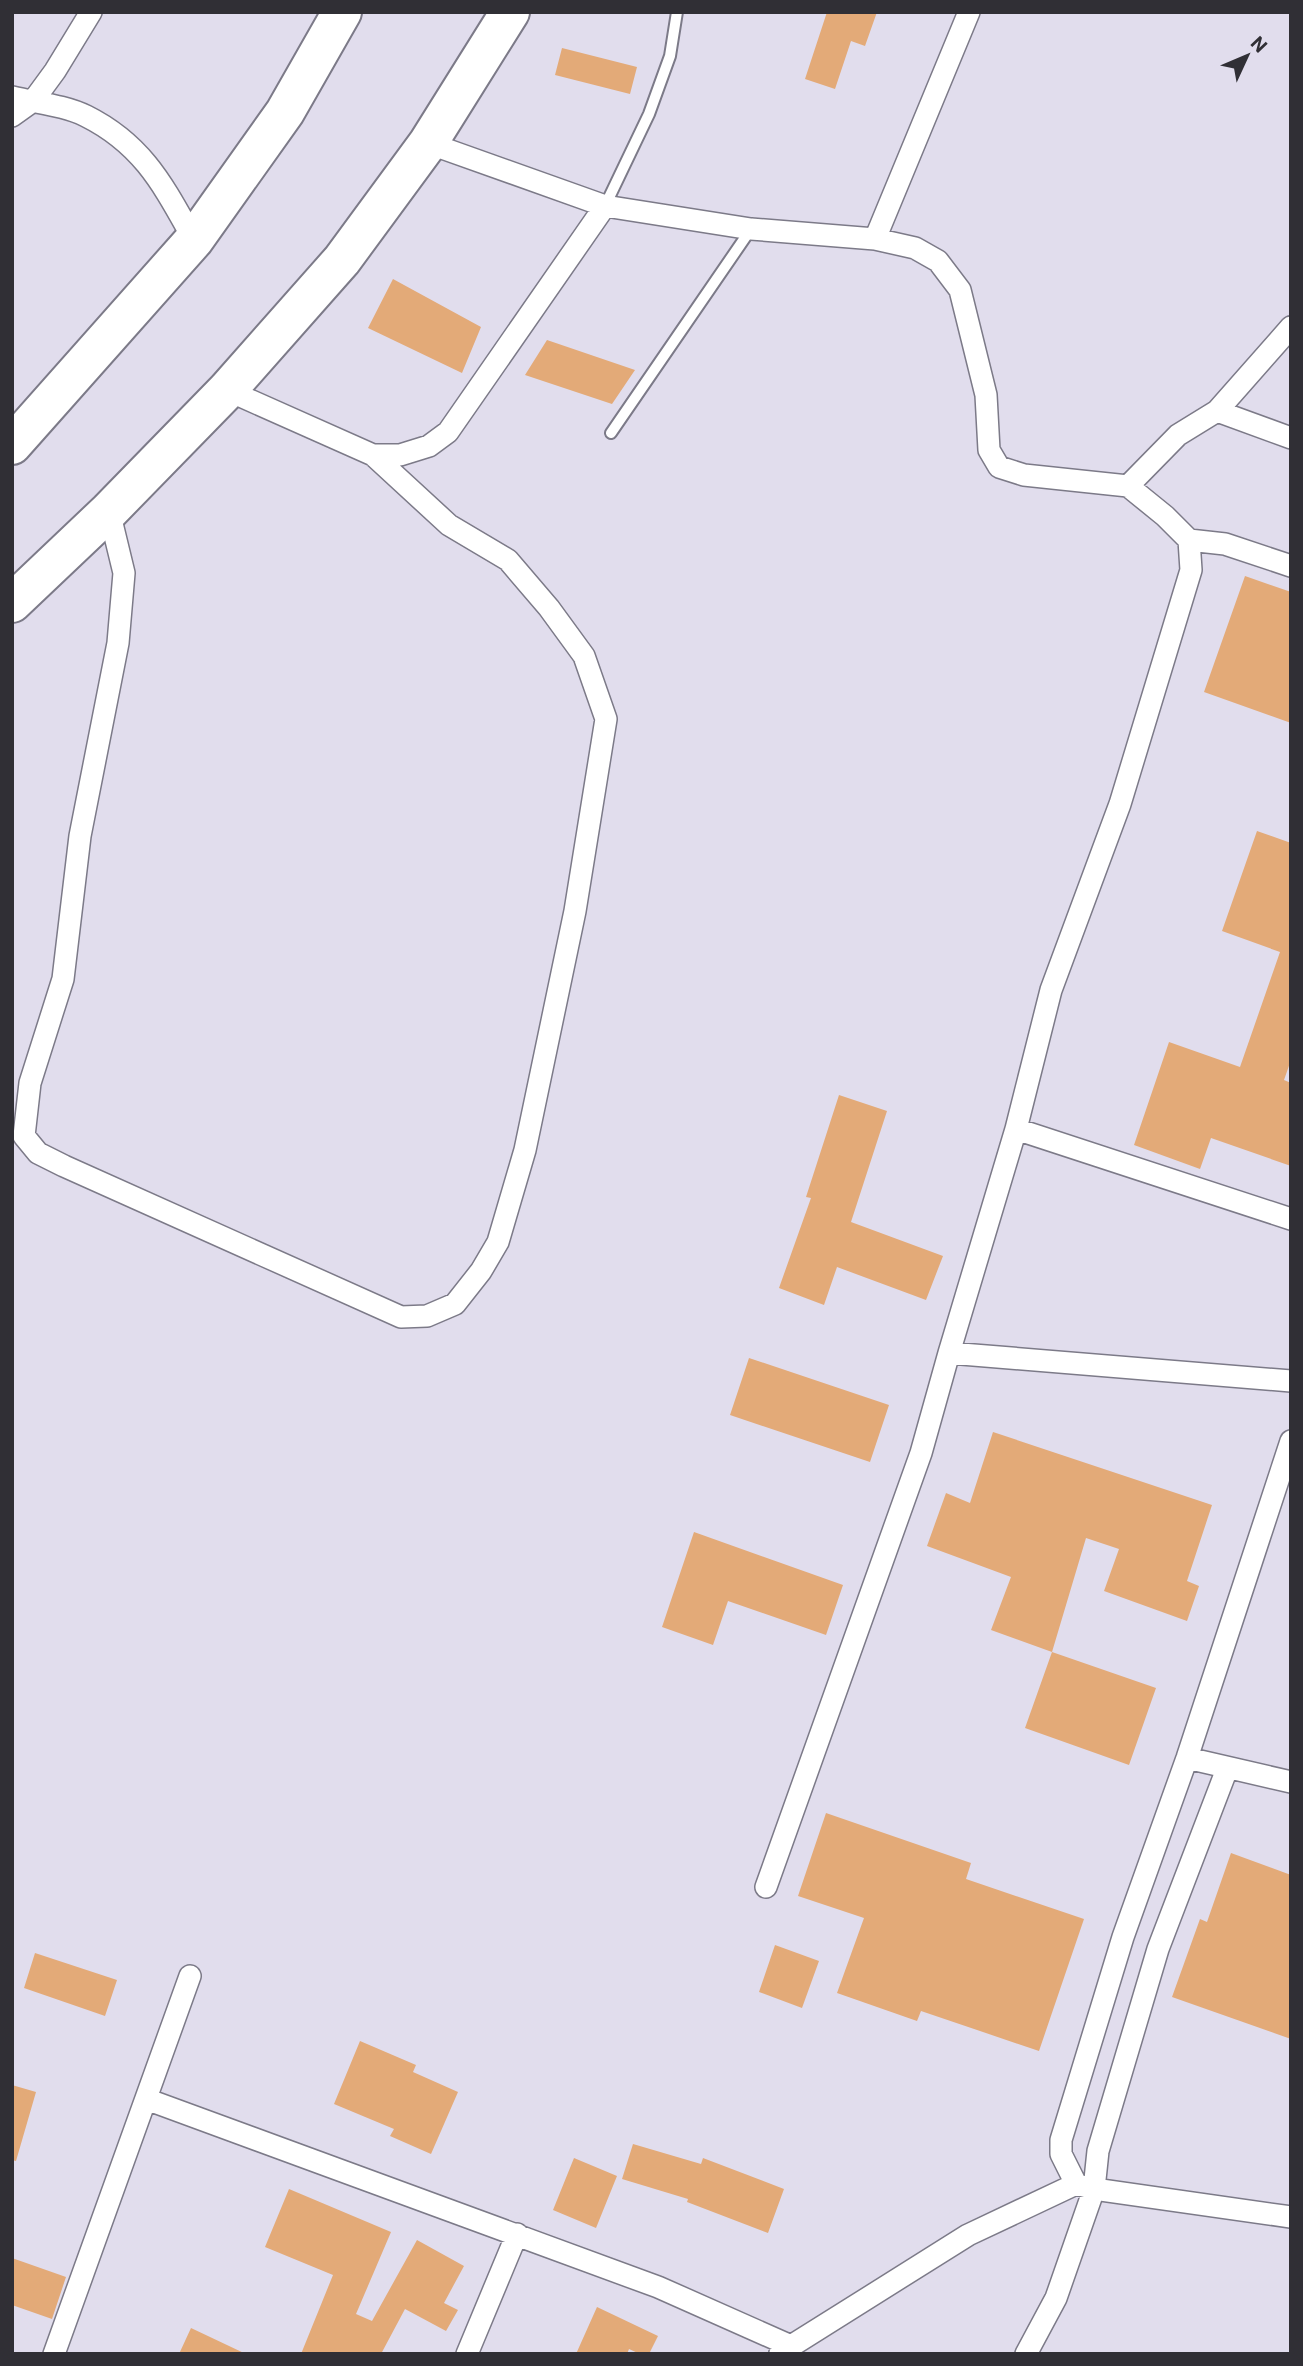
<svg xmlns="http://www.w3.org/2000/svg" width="1303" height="2366" font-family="Roboto,sans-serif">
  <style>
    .building { fill: #e3aa78 }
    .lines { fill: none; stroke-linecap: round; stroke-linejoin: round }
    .lane-casing { stroke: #7c7a88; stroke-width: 14 }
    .street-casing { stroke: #7c7a88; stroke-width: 24 }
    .highway-casing { stroke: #7c7a88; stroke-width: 42 }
    .lane { stroke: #fff; stroke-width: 10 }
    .street { stroke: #fff; stroke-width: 21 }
    .highway { stroke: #fff; stroke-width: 38 }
  </style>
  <rect width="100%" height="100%" fill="#e1dded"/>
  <path class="building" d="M827,12H877L865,46L851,41L835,89L805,79Z
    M562,48L637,67L630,94L555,75Z
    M393,279L481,327L462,373L368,328Z
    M547,340L635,370L612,404L525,375Z
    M1245,576L1291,592V723L1204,692Z
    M1257,831L1291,843V1060L1284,1080L1291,1083V1166L1211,1138L1200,1169L1134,1145L1169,1042L1240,1067L1280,952L1222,931Z
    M839,1095L887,1111L851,1222L943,1256L926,1300L837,1267L824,1305L779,1288L811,1198L806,1197Z
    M749,1358L889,1405L870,1462L730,1415Z
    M993,1432L1212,1505L1187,1581L1199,1586L1187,1621L1104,1591L1119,1549L1086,1538L1052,1652L991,1630L1011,1577L927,1546L946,1493L970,1503Z
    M694,1532L843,1585L826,1635L728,1601L713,1645L662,1627Z
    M1052,1652L1156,1688L1129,1765L1025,1728Z
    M826,1813L971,1863L966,1879L1084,1919L1039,2051L921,2011L917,2021L837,1993L864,1918L798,1896Z
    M1231,1853L1291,1875V2039L1172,1997L1200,1919L1207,1922Z
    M775,1945L819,1961L802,2008L759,1992Z
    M35,1953L117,1980L105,2016L24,1988Z
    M360,2041L416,2065L413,2072L458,2092L431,2154L390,2136L394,2129L334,2104Z
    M12,2085L36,2092L16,2161L12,2160Z
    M633,2144L701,2164L703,2158L784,2189L768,2233L687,2202L688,2199L622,2179Z
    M574,2158L617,2176L596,2228L553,2210Z
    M289,2189L391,2232L356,2314L372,2321L417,2240L464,2266L444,2303L458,2310L446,2331L405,2309L381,2354H301L333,2275L265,2247Z
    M12,2258L66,2277L52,2319L12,2305Z
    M597,2307L658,2336L649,2354H640L629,2349L627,2354H576Z
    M191,2328L246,2354H179Z"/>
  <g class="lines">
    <g class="lane-casing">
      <path id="lane" d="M605,206L649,114L670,56L677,12
        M611,433L751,229"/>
    </g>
    <g class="street-casing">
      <path id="street" d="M12,97C36,103 64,105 86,116C144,145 164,187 194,240
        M12,116L33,101L55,71L91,12
        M428,143L605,206L751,229L875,239L915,248L938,261L960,290L986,395L989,450L999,467L1024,475L1128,486L1165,516L1189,540L1191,570L1120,804L1051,990L1016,1129L949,1353
        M875,239L969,12
        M227,390L373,455H400L429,446L448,432L605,206
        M1217,411L1291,438
        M1128,486L1178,435L1217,411L1291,327
        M109,511L124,573L118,643L80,836L63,979L30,1083L24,1136L38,1153L64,1166L401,1317L427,1316L455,1304L481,1271L498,1242L525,1150L575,911L606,719L584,656L549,608L508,560L449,525L373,455
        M1189,540L1225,544L1291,566
        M1016,1129L1291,1219
        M1291,1441L1187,1758L1123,1937L1061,2140V2154L1076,2184L1094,2189L1291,2217
        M1187,1758L1291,1782
        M766,1887L921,1453L949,1353L1291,1381
        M146,2099L658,2287L791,2346
        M780,2353L968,2235L1076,2184
        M54,2354L190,1976
        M467,2354L517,2234
        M1026,2354L1056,2298L1094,2189L1098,2151L1158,1949L1227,1769"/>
    </g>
    <g class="highway-casing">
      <path id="highway" d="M12,445L194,240L285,112L342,12
        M12,603L109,511L227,390L342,260L428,143L510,12"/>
    </g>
    <use href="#lane" class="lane"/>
    <use href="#street" class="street"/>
    <use href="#highway" class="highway"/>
  </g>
  <rect width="1303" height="2366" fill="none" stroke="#302f35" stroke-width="28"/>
  <g transform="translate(1247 56) rotate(46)" stroke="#e1dded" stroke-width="5" paint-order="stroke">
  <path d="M0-5L12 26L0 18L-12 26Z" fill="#302f35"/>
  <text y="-10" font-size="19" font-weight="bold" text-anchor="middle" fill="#302f35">N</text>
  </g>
</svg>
